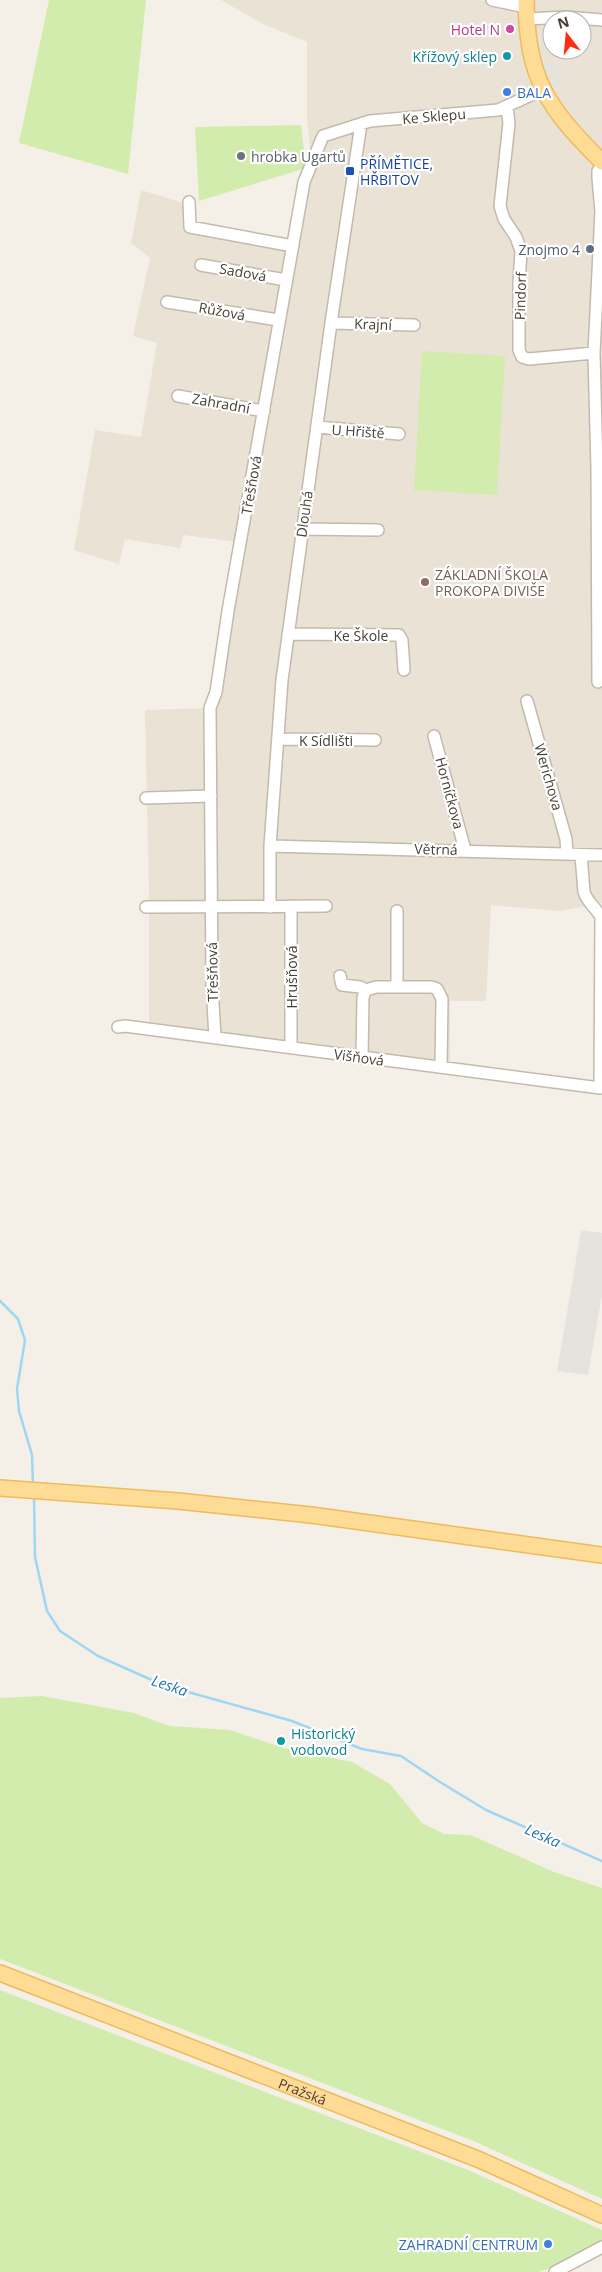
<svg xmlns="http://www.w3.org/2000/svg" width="602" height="2272" font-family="'Open Sans',sans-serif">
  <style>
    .residential { fill: #e9e2d5; fill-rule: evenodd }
    .green { fill: #d2ecad }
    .parking { fill: #e6e3df }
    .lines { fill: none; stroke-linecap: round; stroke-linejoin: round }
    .stream { stroke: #9fd6f6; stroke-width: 2.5 }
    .minor-casing { stroke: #c4baac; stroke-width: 14 }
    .major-casing { stroke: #edbb5d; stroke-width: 18 }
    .minor { stroke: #fff; stroke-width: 11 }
    .major { stroke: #ffdc96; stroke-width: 15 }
    .hotel-dot { fill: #d1479c; stroke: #fff; stroke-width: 2 }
    .culture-dot { fill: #0f9aa8; stroke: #fff; stroke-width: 2 }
    .shop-dot { fill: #3f7fe0; stroke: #fff; stroke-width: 2 }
    .worship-dot { fill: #6b7280; stroke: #fff; stroke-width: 2 }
    .transit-dot { fill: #1a4fb4; stroke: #fff; stroke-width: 2 }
    .service-dot { fill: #5c6f8a; stroke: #fff; stroke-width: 2 }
    .education-dot { fill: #8d6e63; stroke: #fff; stroke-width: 2 }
    .labels { text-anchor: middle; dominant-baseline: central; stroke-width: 4.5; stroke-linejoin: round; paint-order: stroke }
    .hotel-label { font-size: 14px; fill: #b23c85; stroke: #fff; text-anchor: end }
    .culture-label { font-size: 14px; fill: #0d838f; stroke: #fff; text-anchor: end }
    .shop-label { font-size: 14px; fill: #366cbe; stroke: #fff; text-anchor: start }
    .street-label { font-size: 14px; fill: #494035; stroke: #fff }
    .worship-label { font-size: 14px; fill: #5b616d; stroke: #fff; text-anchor: start }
    .transit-label { font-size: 14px; fill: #164399; stroke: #fff; text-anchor: start }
    .service-label { font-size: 14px; fill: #4e5e75; stroke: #fff; text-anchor: end }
    .education-label { font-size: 14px; fill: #785e54; stroke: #fff; text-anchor: start }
    .water-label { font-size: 15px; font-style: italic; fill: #2478ac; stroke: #fff }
  </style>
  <rect width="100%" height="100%" fill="#f5f0e7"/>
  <path class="residential" d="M221,0H602V903L561,911L491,905L486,1001H450V1065L149,1022V893L145,710L214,708L238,542L183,535L180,548L125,539L119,564L74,550L95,430L141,437L157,343L133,336L150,258L131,243L141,190L187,204L183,230L299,247L312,172L307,116V42L263,24ZM552,20H582V50H552Z"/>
  <path class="green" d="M49,0H146L128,174L19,143Z
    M301,125L306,168L199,201L195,127Z
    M422,351L505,356L497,495L414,490Z
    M42,1696L134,1713L170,1726L230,1730L284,1748L352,1762L390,1784L422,1823L444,1834L471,1835L554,1872L602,1888V2199L476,2142L0,1959V1698Z
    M0,1990L468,2170L602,2230V2241L567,2262L539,2272H0Z"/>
  <path class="parking" d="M543,30L552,33V50H564L565,53L549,54L543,51Z
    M543,60L555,65L559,62L561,65L562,86L556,90L551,86V75L545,72Z
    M581,1230L602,1233V1295L588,1375L557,1371Z"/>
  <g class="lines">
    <path class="stream" d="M0,1301L18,1319L25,1340L17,1389L19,1411L32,1455L33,1486
      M34,1496L35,1557L47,1611L60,1631L98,1656L163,1685L292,1721L362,1749L401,1756L440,1782L486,1810L602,1861"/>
    <g class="minor-casing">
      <path id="minor" d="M492,0L526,7
        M527,19L566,17L602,20
        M507,108L509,123L500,206L504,219L516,237L521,251L519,283V350L522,357L529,359L594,353
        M189,202L190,227L293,246
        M201,265L286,280
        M167,302L278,320
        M331,323L414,325
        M178,396L264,411
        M317,427L399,434
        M302,529L378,530
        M288,634L399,635L402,640L404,670
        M598,682L597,469L594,353L601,211L598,178V171L602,165
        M527,701L566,839L567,854
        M434,736L465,850
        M278,739L375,740
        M146,798L211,796
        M270,846L602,855
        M146,907L326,906
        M270,907V846L282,680L331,323L361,124
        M397,911V986
        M340,976L342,985L360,987L366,990
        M118,1027L125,1026L600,1088L601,917C596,908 587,902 584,892L581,855
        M215,1037L212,986L210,708L216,692L228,611L304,182L323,136L370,121L498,110L542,90
        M291,1047V906
        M362,1058L363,997L366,990L376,987H432L437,989L442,999L441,1067
        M555,2272L602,2247"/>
    </g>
    <g class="major-casing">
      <g id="major">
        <path d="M526,0C527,80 548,108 602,162"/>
        <path d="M0,1488L178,1501L311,1515L602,1555"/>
        <path id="s1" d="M0,1973L480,2160L602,2215"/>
      </g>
    </g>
    <use href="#minor" class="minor"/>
    <use href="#major" class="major"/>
  </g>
  <circle class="hotel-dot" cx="510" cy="29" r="5"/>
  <g class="culture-dot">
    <circle cx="507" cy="56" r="5"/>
    <circle cx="281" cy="1741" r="5"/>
  </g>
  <g class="shop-dot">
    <circle cx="507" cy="92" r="5"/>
    <circle cx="548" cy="2244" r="5"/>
  </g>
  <circle class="worship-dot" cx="241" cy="156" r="5"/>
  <rect class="transit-dot" x="345" y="166" width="10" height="10" rx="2.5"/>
  <circle class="service-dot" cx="590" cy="249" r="5"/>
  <circle class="education-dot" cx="425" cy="582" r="5"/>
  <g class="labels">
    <g class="hotel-label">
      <text x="500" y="29">Hotel N</text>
    </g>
    <g class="culture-label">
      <text x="497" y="56">Křížový sklep</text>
      <text x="291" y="1733" text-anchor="start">Historický<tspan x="291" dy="16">vodovod</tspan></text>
    </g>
    <g class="shop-label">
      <text x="517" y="92">BALA</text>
      <text x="538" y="2244" text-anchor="end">ZAHRADNÍ CENTRUM</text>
    </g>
    <g class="street-label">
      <text transform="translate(434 116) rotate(-5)">Ke Sklepu</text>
      <text transform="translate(243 272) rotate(10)">Sadová</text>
      <text transform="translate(520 296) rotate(-88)">Pindorf</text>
      <text transform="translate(222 311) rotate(10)">Růžová</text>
      <text transform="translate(373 324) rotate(2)">Krajní</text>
      <text transform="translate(221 403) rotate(10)">Zahradní</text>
      <text transform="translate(358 431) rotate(4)">U Hřiště</text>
      <text transform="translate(251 485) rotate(-80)">Třešňová</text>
      <text transform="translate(304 514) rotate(-82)">Dlouhá</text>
      <text x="361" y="635">Ke Škole</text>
      <text x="326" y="740">K Sídlišti</text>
      <text transform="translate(549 777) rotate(74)">Werichova</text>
      <text transform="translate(450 793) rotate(75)">Horníčkova</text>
      <text transform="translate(436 849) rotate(1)">Větrná</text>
      <text transform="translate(212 972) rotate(-91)">Třešňová</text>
      <text transform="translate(291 977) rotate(-90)">Hrušňová</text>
      <text transform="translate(359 1057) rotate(8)">Višňová</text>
      <text stroke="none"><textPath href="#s1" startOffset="325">Pražská</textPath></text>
    </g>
    <g class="worship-label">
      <text x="251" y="156">hrobka Ugartů</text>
    </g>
    <g class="transit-label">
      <text x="360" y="163">PŘÍMĚTICE,<tspan x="360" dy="16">HŘBITOV</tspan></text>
    </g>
    <g class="service-label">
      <text x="580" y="249">Znojmo 4</text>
    </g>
    <g class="education-label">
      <text x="435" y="574">ZÁKLADNÍ ŠKOLA<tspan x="435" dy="16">PROKOPA DIVIŠE</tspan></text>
    </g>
    <g class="water-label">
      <text transform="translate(170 1685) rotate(19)">Leska</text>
      <text transform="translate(543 1835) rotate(24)">Leska</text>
    </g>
  </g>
  <g transform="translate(567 35) rotate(344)"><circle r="24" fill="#ffffff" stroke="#b6b3ae"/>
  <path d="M0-4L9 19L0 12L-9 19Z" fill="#ff2d14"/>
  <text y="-8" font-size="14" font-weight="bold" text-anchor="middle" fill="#494035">N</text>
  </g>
</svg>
